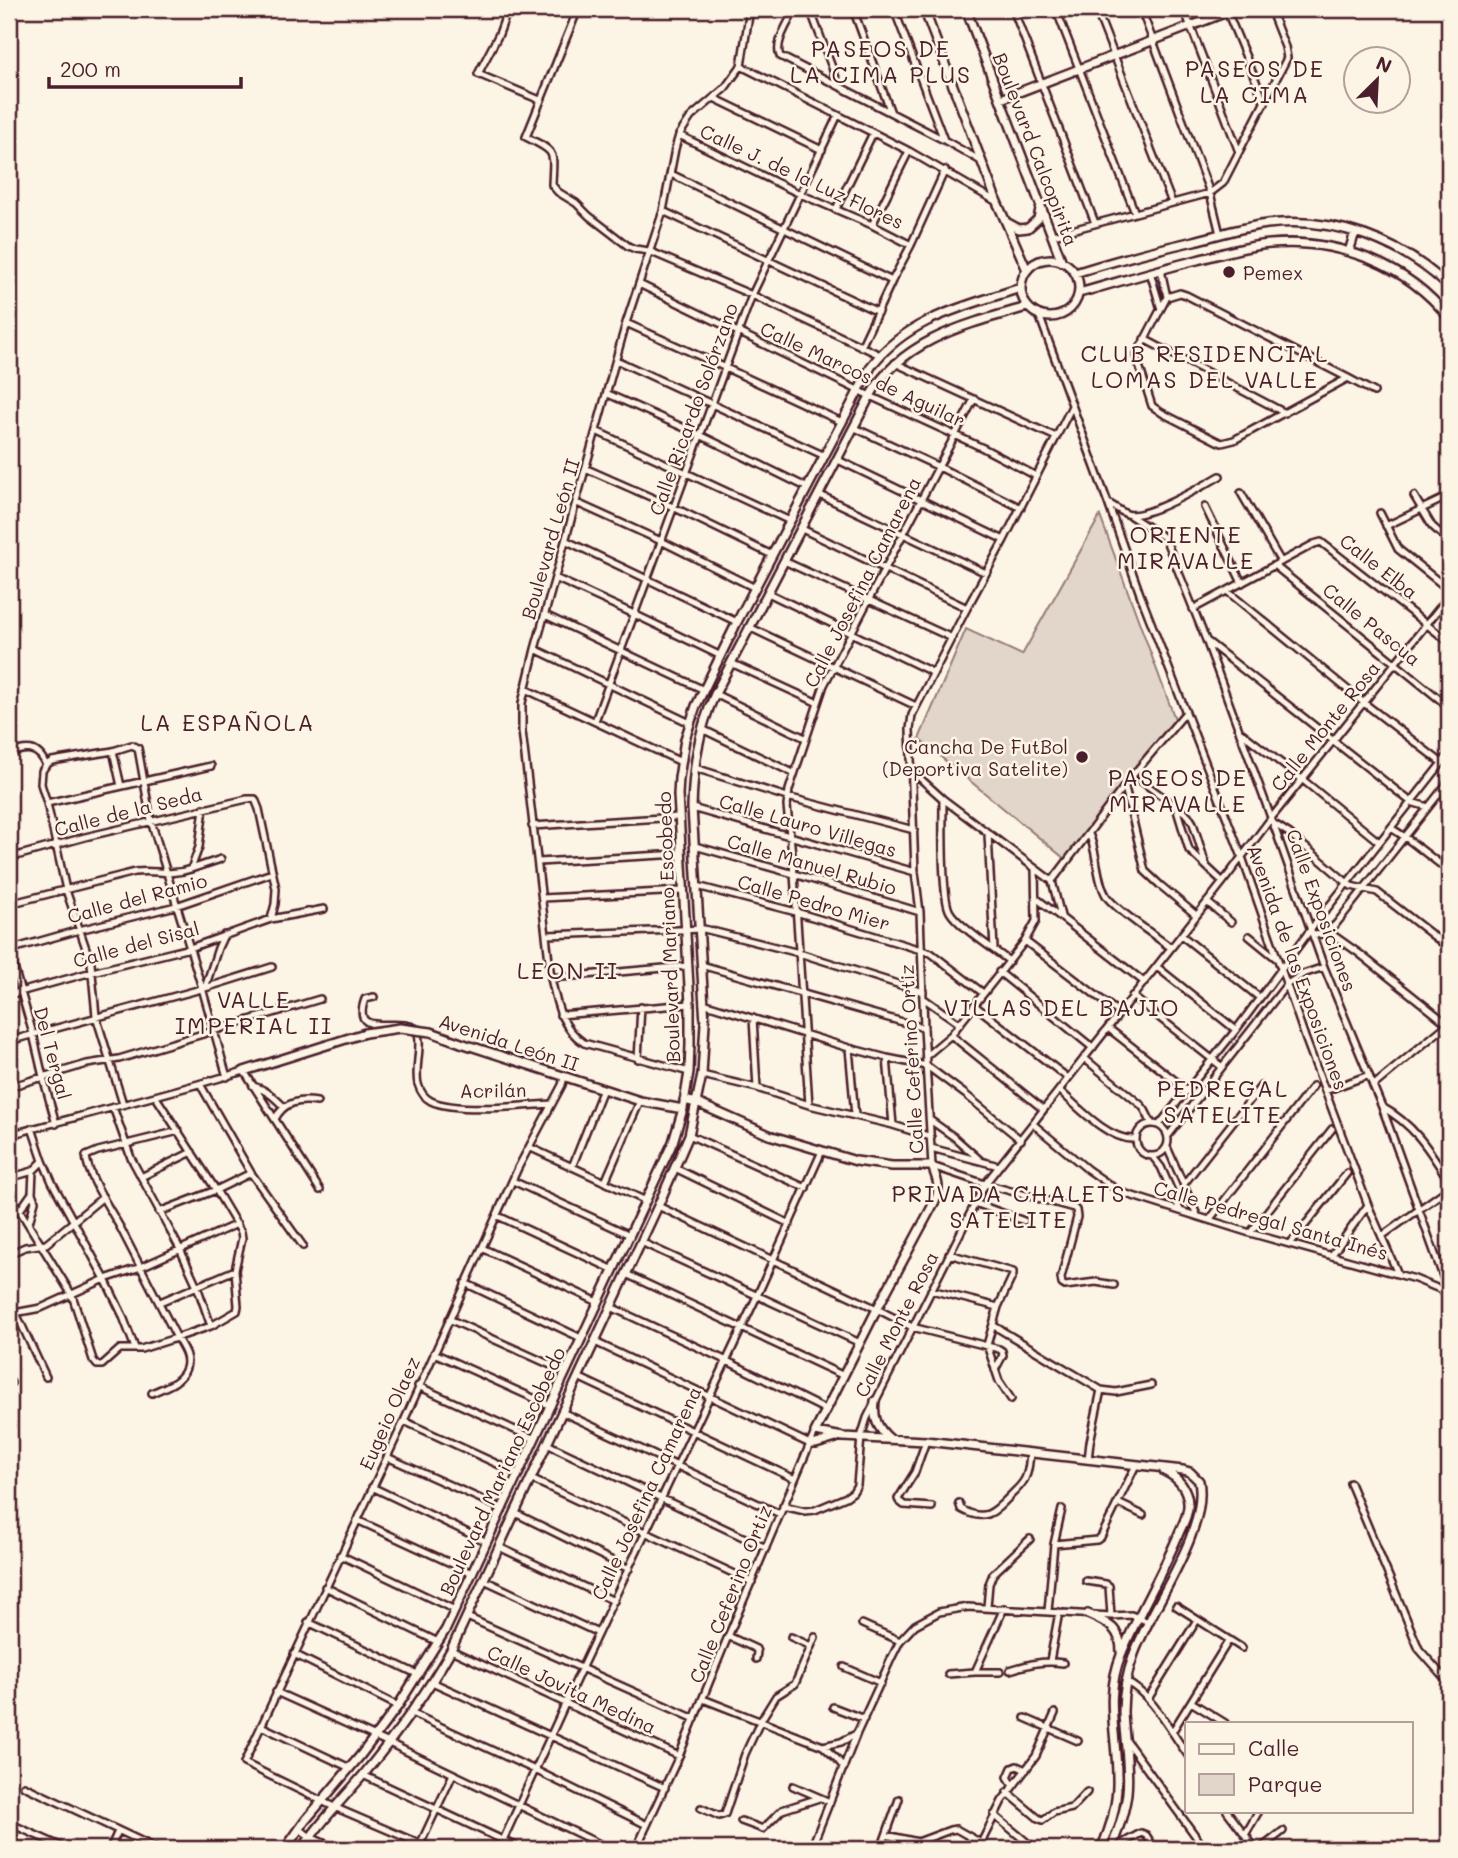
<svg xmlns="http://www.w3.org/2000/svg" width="1458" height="1858" font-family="Mali,sans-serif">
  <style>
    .green { fill: #e2d5ca; stroke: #967a7a; stroke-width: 2 }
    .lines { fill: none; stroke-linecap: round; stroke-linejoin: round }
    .minor-casing { stroke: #4a1f2b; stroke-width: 10 }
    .tertiary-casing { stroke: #4a1f2b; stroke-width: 12 }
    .minor { stroke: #fcf5e5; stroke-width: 5 }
    .tertiary { stroke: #fcf5e5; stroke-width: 7 }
    .tertiary-bridge-casing { stroke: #4a1f2b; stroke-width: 12; stroke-linecap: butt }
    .tertiary-bridge { stroke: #fcf5e5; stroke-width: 7 }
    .poi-dot { fill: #4a1f2b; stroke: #fcf5e5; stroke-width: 2.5 }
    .labels { text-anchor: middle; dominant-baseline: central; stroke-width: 5; stroke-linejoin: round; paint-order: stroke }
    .street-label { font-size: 19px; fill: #4a1f2b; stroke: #fcf5e5 }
    .poi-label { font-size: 19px; fill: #4a1f2b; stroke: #fcf5e5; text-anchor: start }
    .quarter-label { font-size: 23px; letter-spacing: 2px; fill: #4a1f2b; stroke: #fcf5e5 }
  </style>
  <rect width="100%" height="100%" fill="#fcf5e5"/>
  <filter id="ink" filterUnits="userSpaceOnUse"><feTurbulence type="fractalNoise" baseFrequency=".0143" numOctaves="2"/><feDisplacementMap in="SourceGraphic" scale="14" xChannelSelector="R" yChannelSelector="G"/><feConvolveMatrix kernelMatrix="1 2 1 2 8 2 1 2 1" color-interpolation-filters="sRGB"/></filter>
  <g filter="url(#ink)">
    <path class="green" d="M1100,516L1175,719L1065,859L919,739L966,629L1022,655Z"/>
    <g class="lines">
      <g class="minor-casing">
        <path id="minor" d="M508,9L499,34L478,74L540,100
          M578,9L526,137C558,153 553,151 552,185L558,192L576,203L589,216L628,246L635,249L649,251L752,295L880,355
          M795,9C789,22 774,43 780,56L944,140L981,161
          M810,9L839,86
          M853,9L891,113
          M894,9L944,140
          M1013,9L1095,223
          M1056,9L1135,213
          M1096,9L1172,203
          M1141,9L1210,193L1220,234
          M1184,9L1239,152
          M1226,9L1265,103
          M741,66L909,151L997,202
          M714,98L822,150
          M679,135L800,194L872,225L911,245
          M671,174L892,281
          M836,209L873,133
          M663,211L878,312
          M872,225L909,151
          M1053,235L1210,193L1223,183L1287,58L1285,47L1270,9
          M1161,270L1167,297
          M1150,272L1160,306
          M639,284L870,396L983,448L1036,476
          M1039,315L1108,503L1140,594L1242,857L1306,1040L1368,1205L1398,1274
          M626,323L726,368L842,422
          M1144,339L1285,413
          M861,347L892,281L911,245L945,170
          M616,360L825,456
          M895,363L1056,437
          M1348,378L1234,440L1222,443L1217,441L1162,413L1152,406L1136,356L1167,297L1180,293L1186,295L1348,378L1374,392
          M608,394L700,435L808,488
          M1072,406L1004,540L967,608L912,715L910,729L915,872L920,912L924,1028L932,1166L985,1184L1074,1208L1076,1210L1077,1217L1061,1278L1062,1284L1065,1286L1096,1282L1114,1285
          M855,428L939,467L1021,508
          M596,431L790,521
          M838,460L1004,540
          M587,469L673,507L772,555
          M1448,478L1449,483
          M1241,493L1281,562
          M820,495L986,573
          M1414,496L1432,526L1449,541
          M577,503L661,541L755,588
          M1108,503C1114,506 1121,512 1127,514C1144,520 1203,486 1220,476
          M1205,507L1242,583
          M1380,513L1398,549L1449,590
          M1129,515L1165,538L1206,640L1273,823L1324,967L1382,1107L1449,1293
          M1386,526L1449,496
          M802,529L967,608
          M567,541L737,622
          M784,561L952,638
          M1275,566L1449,707
          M555,578L634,614L721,656
          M1227,591L1364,703L1442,763
          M768,593L934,673
          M1193,609L1314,544L1321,542L1449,642
          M545,615L704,690
          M749,627L916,706
          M1208,642L1411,802L1428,807
          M535,649L690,723
          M731,663L818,703
          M525,689L681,762
          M715,694L805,738
          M595,721L752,295L838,115
          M702,729L793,773
          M1242,733L1303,780L1379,842
          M113,751L121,786
          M9,754C26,747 38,746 46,765
          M695,768L787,797L914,830
          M912,771L943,799L1052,881
          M1141,781L1188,815L1193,823L1206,865
          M1125,787L1145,871L1160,885L1196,915
          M943,799C943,820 941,898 950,912C958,926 995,950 1009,961
          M47,803L211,766
          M1176,807L1189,850L1223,882
          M692,808L915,872
          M1273,823L1290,834L1351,886L1377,892L1449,948
          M532,826L678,817
          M1391,828L1405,837L1449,871
          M988,834L994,949
          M1089,834C1098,853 1096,880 1107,897C1117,911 1156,936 1171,948
          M695,846L794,874L920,912
          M9,858L85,837L247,799H255L259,809L276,889L275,904L271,919
          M538,862L681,854
          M191,869L221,859
          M1052,881L1133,775L1186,712
          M1052,881L1061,916
          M697,886L796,912L931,953L983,993
          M542,898L683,891
          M1036,898L1144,982
          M1207,902L1231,922
          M9,904L135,872C157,869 167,877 191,869L199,847L204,808
          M1329,932L1360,954L1449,1025
          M547,935L704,929L799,953L923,992
          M1181,935L1260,998
          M1313,935L1325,934L1336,924L1449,781
          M1249,936L1276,958
          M1025,941L1119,1013
          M9,950L79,930L176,906L272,873
          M9,950L33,1034L43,1077L56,1124
          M701,965L924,1028
          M1157,967L1236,1030
          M999,972L1093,1048
          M551,978L687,966
          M205,988L218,948L224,935
          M9,995L92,972L190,948L271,919L324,909
          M1132,996L1222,1067
          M374,997L365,999C350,1040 398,1016 417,1029C423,1047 414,1066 418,1084C420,1091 425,1098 431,1101C456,1113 523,1106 551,1104
          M923,998L960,1024
          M703,1003L849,1048L887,1058L927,1066L966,1095L1021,1140
          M974,1005L1068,1078
          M560,1015L690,1004
          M753,1018L757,1088
          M1108,1028L1187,1090
          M951,1035L1043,1109
          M9,1041L205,988L272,967
          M849,1048L855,1116
          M926,1056L951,1035L1025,941L1036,921L1035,869
          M887,1058L893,1125
          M1084,1058L1141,1105L1145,1110L1152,1124
          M638,1059L641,1007
          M689,1072L584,1043C560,1026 557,1005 551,978L522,731V703L535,649L626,323L663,211L675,149L679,135L691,117L725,88L741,66L750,9
          M702,1075L757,1088L809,1105L893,1125L931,1137
          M200,1084L251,1173L303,1246
          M253,1086C267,1090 274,1097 284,1107
          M1373,1086L1449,1023
          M9,1087L87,1064L119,1059L320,999
          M1059,1090C1078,1107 1109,1141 1135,1139
          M1325,1091L1369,1075
          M123,1104L96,1016L91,963L66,890L47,803L41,784L42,771L46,765L52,761L113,751L132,745L138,748L151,821L202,988L227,1077
          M809,1105L794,874L787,806L789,790L824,685L974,399
          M113,1107L131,1158L180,1249L197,1286L211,1326
          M1382,1107C1415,1125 1430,1151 1449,1181
          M275,1119C284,1102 299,1099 317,1102
          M930,1120L954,1137L980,1160
          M1136 1140a16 16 0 1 1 32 0a16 16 0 1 1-32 0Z
          M1033,1124L1087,1169L1120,1192L1250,1233L1415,1279L1449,1293
          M1159,1125L1236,1030L1311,929L1449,754
          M32,1128L43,1161L52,1182L105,1279L122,1314L135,1348
          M9,1135C87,1114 166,1094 244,1071L320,1190
          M689,1135L806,1188
          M1168,1136L1287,984L1303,974L1324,967
          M529,1147L646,1201
          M1167,1147L1197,1215
          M931,1148L999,1166
          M1153,1157L1161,1167L1180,1210
          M572,1167L603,1089
          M675,1168L790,1224
          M141,1177L192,1152
          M9,1178L33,1171
          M513,1181L630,1235
          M605,1182L640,1101
          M1184,1184L1261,1086
          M9,1193L72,1295L93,1360L97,1365H102L120,1349H141L176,1338L211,1326L237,1311L238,1306L235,1270L242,1238L241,1232L216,1190L156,1097
          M975,1203L1024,1221
          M658,1206L877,1309L912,1327L999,1349L1002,1351L1003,1355L995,1370
          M20,1210L32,1193L33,1171L43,1161
          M159,1212L216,1190L251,1173
          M498,1216L614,1270
          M1210,1219L1313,1086
          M29,1223L35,1201L32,1193
          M1250,1233L1332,1129
          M1382,1236L1449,1188
          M641,1242L860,1343
          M1290,1244L1347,1173
          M482,1248L598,1302
          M9,1254L25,1247L46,1244L103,1197
          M949,1254L1013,1272V1275L998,1307L987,1345L999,1381L1011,1399
          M1331,1256L1368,1205
          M626,1274L844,1376
          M465,1283L581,1338
          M931,1290L998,1307
          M160,1302L235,1270
          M611,1307L725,1360L826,1410
          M16,1313L46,1377
          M9,1314L41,1308L105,1279L141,1267L237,1224
          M449,1319L566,1372
          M994,1326L1101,1390
          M595,1342L810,1444
          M434,1353L551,1406
          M578,1377L795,1479
          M9,1379L11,1383
          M418,1386L535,1439
          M152,1393C164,1387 181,1383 186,1368C190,1355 180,1345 175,1334C157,1299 139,1264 121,1229C110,1209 88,1177 86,1156L98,1151L179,1131
          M562,1412L780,1514
          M404,1421L519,1474
          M926,1441L915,1472L898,1499L899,1501L904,1505L932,1507
          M547,1444L766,1548
          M387,1457L503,1509
          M1088,1460L1090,1442L1101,1390L1116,1392L1151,1385
          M531,1479L752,1582
          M1350,1483L1419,1649L1449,1683
          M372,1487L487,1542
          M959,1503L961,1509C987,1524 996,1510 1013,1493C1018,1488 1024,1483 1026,1476C1029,1469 1029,1461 1030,1454
          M1118,1503L1143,1515
          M783,1506L805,1511L815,1510L846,1497L853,1492L857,1485L861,1437L867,1418L985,1184L1223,882L1272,817L1449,596
          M515,1513L629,1569
          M357,1520L472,1573
          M1054,1544L1062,1509
          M499,1547L614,1601
          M340,1555L455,1610
          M484,1580L598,1633
          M1086,1581L1106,1584L1109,1586L1111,1616
          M325,1587L438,1642
          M1176,1606L1242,1648
          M987,1607L989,1584L993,1574L1030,1539
          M1048,1611L1054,1544L1097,1540L1101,1537L1136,1465
          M467,1617L695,1719
          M308,1622L419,1675
          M862,1624L900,1641
          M728,1636L756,1649L757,1652L756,1659
          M791,1637L811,1646
          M451,1650L679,1756
          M294,1654L398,1706
          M1050,1661L1059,1612
          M844,1667L881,1683
          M1010,1670C1029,1664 1043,1660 1063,1663
          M975,1672L1004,1608
          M948,1674L975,1672H1000
          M432,1682L665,1788
          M1126,1682C1151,1693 1171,1732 1187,1754
          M276,1692L389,1743L610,1849
          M703,1699L823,1746L837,1759L844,1768
          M1148,1699L1197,1620
          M1191,1702L1225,1723
          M833,1707L864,1719
          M411,1713L535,1770L647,1825
          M1025,1718L1078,1741
          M261,1726L350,1768
          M1172,1732L1229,1640
          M1125,1739L1205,1849
          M823,1746L841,1742L856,1734
          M363,1775L522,1849
          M1013,1785L1008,1777L1012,1768L1017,1766L1026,1770
          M24,1786L158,1849
          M793,1786L830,1802
          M1007,1792L1038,1818L1043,1820L1054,1812L1072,1808L1087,1792
          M701,1808L719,1816L725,1814L745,1754L760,1722L776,1696L795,1684L815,1637
          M1227,1811L1256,1849
          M994,1815L1035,1849
          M741,1821L763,1829L782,1810L819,1798
          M9,1823L67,1849
          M299,1828L310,1837L338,1849
          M886,1835L918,1842L950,1830L956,1829L981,1843
          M1245,1835L1259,1811
          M110,1849L118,1831
          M418,1849L453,1774
          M432,1849L334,1807L244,1763L404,1421L518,1168L562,1085L564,1077
          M499,1849L582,1667L757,1296L822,1151
          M636,1849L679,1756L724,1646L815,1432
          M811,1849L857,1733L892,1657L900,1641L915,1625L939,1612L968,1607L1111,1616L1131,1615L1149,1622
          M881,1849L899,1799
          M978,1849L1002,1801L1036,1756L1055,1713
          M1112,1849L1141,1833L1146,1835L1155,1849
          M1260,1849L1283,1831"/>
      </g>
      <g class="tertiary-casing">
        <path id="tertiary" d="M924,9L997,202L1027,270
          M966,9L1062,262
          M1001,99L1235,9
          M1008,223L1019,229L1028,228L1038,219L1041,204
          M1349,252L1355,232
          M1021 288a29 29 0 1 1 58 0a29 29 0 1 1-58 0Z
          M1075,273C1114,261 1154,250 1194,241C1218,235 1243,227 1267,224C1333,216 1402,241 1449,287
          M1079,293C1118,282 1157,270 1197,260C1221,254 1245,246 1270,244C1337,238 1408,265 1449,318
          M461,1043L640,1101L683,1109
          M244,1071L365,1033
          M684,1100L697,1103L769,1135L856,1161L892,1166H932C937,1179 941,1188 935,1201L877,1309L815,1432L843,1437L926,1441L1183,1470L1190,1472L1199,1481C1209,1531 1152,1605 1134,1654C1127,1673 1123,1692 1123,1712C1124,1739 1130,1766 1127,1793C1125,1812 1118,1831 1111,1849
          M875,1401C873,1418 877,1428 890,1439
          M810,1444H816L836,1438
          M1088,1614C1107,1623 1121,1627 1121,1652
          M285,1849L305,1821L360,1756L398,1706L446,1629L673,1142L683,1109L689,1072L690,1044V1004L678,795L679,778L685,739L696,706L737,622L872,365C910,317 964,307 1020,288
          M302,1849C320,1822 343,1799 364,1774C396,1735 426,1694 451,1650L658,1206L689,1135L702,1075L705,1023L692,808C693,768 698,731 715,694L870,396C902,339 968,324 1027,307
          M1101,1849C1111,1827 1118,1801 1117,1777C1117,1733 1104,1698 1121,1655C1138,1613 1162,1575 1179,1533C1183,1524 1189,1514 1188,1503C1187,1487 1177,1477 1164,1471"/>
      </g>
      <use href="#minor" class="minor"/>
      <use href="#tertiary" class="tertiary"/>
      <g class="tertiary-bridge-casing">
        <path id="tertiary-bridge" d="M365,1033L400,1028L431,1032L461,1043"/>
      </g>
      <use href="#tertiary-bridge" class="tertiary-bridge"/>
    </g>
  </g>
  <g class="poi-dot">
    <circle cx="1229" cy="272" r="7"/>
    <circle cx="1082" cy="757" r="7"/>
  </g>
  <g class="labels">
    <g class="street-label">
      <text transform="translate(1036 149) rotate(69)">Boulevard Calcopirita</text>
      <text transform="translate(802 176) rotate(25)">Calle J. de la Luz Flores</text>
      <text transform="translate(863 374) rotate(25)">Calle Marcos de Aguilar</text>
      <text transform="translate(693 409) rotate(-70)">Calle Ricardo Solórzano</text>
      <text transform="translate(550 539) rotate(-74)">Boulevard León II</text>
      <text transform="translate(1379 566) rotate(38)">Calle Elba</text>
      <text transform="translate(862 582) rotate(-63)">Calle Josefina Camarena</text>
      <text transform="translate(1372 624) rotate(39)">Calle Pascua</text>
      <text transform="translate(1325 726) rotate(-51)">Calle Monte Rosa</text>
      <text transform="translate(128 811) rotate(-14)">Calle de la Seda</text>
      <text transform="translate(808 825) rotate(16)">Calle Lauro Villegas</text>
      <text transform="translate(812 864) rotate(16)">Calle Manuel Rubio</text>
      <text transform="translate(137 898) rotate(-15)">Calle del Ramio</text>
      <text transform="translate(814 902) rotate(16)">Calle Pedro Mier</text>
      <text transform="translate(1322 910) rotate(70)">Calle Exposiciones</text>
      <text transform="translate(668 927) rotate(-92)">Boulevard Mariano Escobedo</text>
      <text transform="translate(136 944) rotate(-15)">Calle del Sisal</text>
      <text transform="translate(1298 967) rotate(70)">Avenida de las Exposiciones</text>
      <text transform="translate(509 1042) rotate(18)">Avenida León II</text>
      <text transform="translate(53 1053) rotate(75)">Del Tergal</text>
      <text transform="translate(911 1059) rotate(-93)">Calle Ceferino Ortiz</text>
      <text transform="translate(493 1090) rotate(-1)">Acrilán</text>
      <text transform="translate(1271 1220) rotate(16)">Calle Pedregal Santa Inés</text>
      <text transform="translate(896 1324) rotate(-63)">Calle Monte Rosa</text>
      <text transform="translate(389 1413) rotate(-66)">Eugeio Olaez</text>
      <text transform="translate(502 1471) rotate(-65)">Boulevard Mariano Escobedo</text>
      <text transform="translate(646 1493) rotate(-65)">Calle Josefina Camarena</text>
      <text transform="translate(730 1594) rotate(-68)">Calle Ceferino Ortiz</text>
      <text transform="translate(572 1689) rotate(25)">Calle Jovita Medina</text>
    </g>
    <g class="poi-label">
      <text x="1243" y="272">Pemex</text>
      <text x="1068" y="746" text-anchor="end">Cancha De FutBol<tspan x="1068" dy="22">(Deportiva Satelite)</tspan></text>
    </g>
    <g class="quarter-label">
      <text x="881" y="48">PASEOS DE<tspan x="881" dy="26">LA CIMA PLUS</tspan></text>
      <text x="1255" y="68">PASEOS DE<tspan x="1255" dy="26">LA CIMA</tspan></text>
      <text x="1205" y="353">CLUB RESIDENCIAL<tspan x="1205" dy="26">LOMAS DEL VALLE</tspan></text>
      <text x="1186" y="534">ORIENTE<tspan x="1186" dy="26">MIRAVALLE</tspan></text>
      <text x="228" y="722">LA ESPAÑOLA</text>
      <text x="1178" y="777">PASEOS DE<tspan x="1178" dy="26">MIRAVALLE</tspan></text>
      <text x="568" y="970">LEON II</text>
      <text x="254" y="999">VALLE<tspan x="254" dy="26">IMPERIAL II</tspan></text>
      <text x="1062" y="1007">VILLAS DEL BAJIO</text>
      <text x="1223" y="1088">PEDREGAL<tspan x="1223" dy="26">SATELITE</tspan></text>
      <text x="1009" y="1193">PRIVADA CHALETS<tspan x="1009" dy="26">SATELITE</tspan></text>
    </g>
  </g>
  <rect width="1458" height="1858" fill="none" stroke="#fcf5e5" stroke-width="35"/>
  <rect x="18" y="18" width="1423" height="1823" fill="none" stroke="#4a1f2b" stroke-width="2.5" filter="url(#ink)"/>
  <rect x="1185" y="1722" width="228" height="91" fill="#fcf5e5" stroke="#b59f9b" stroke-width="2"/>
  <rect x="1199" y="1744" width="35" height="10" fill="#fcf5e5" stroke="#b59f9b" stroke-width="2"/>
  <text x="1248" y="1756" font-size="21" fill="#4a1f2b">Calle</text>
  <rect x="1199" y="1774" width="35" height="21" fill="#e2d5ca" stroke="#b59f9b" stroke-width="2"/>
  <text x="1248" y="1792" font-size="21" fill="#4a1f2b">Parque</text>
  <g transform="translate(1377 80) rotate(24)"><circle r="33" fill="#fcf5e5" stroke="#b59f9b" stroke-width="2"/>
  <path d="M0-5L12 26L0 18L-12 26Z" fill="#4a1f2b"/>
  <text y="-10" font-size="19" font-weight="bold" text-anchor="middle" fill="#4a1f2b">N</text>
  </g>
  <path d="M49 77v10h192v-10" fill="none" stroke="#4a1f2b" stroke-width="3.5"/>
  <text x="60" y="77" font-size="21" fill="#4a1f2b" stroke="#fcf5e5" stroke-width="5" paint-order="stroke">200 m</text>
</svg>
